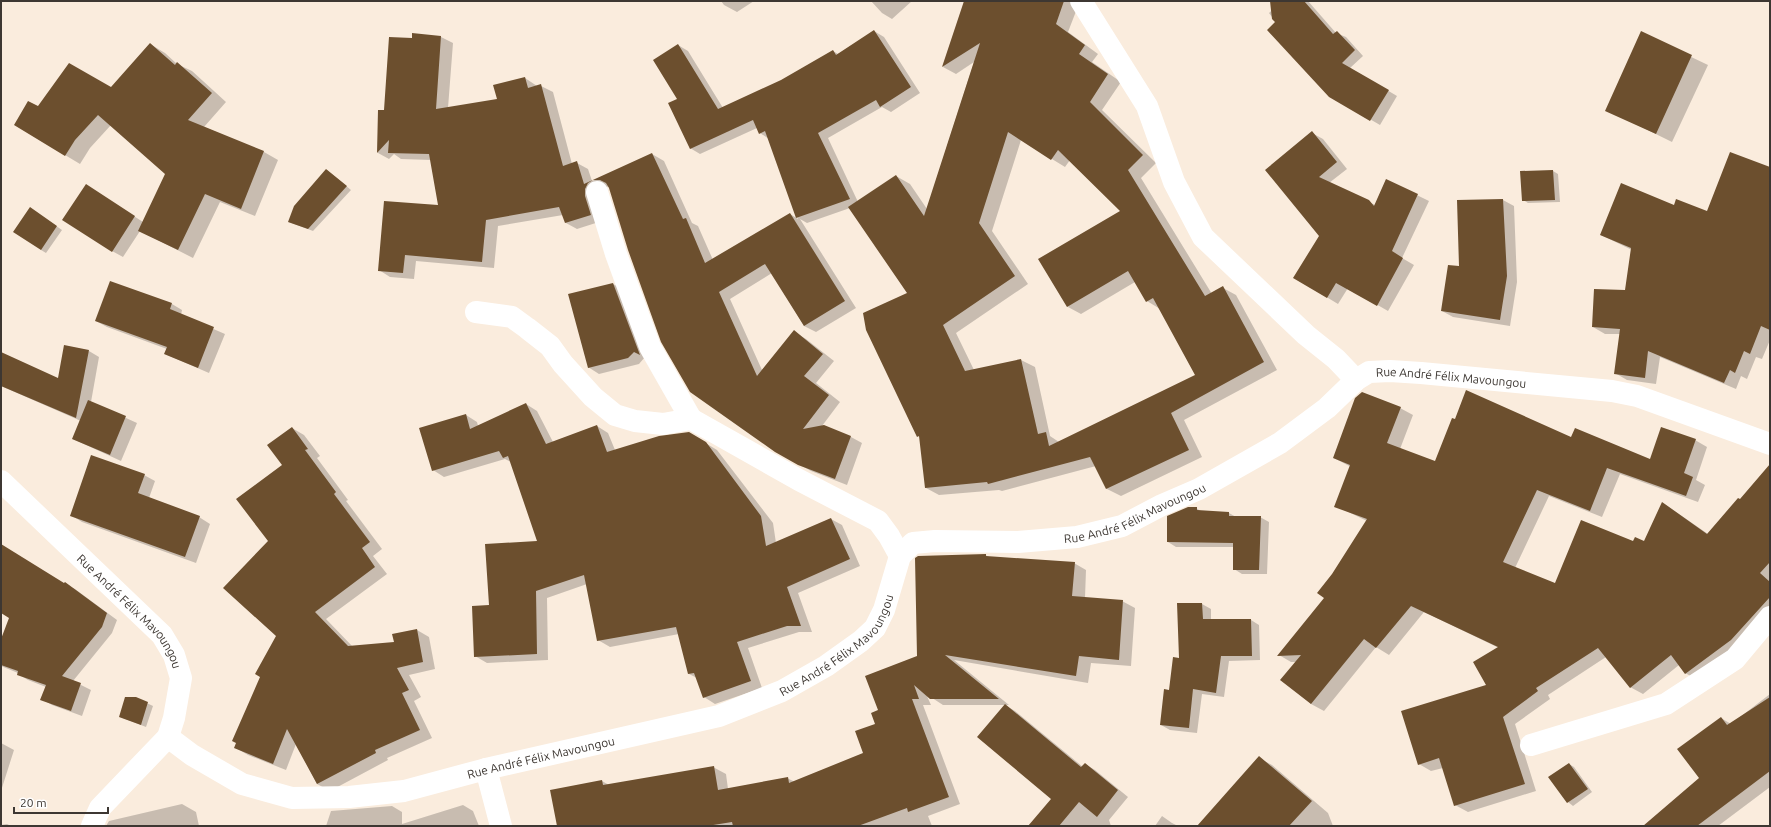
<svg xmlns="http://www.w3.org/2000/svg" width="1771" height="827" font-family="Ubuntu,sans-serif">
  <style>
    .shadow { fill: #0003; fill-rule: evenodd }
    .building { fill: #6c4f2e; fill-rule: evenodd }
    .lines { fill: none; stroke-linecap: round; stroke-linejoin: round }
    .minor { stroke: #fff; stroke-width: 22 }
    .labels { text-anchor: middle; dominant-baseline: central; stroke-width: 4; stroke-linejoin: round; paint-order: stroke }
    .street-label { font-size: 12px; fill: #3d3732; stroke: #fff }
  </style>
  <rect width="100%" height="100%" fill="#faecdd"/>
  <path class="shadow" d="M721,1H754L737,12L724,5Z
    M871,1H912L892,19L882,13Z
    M965,1H1080L1068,32L1098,54L1092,62L1121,82L1102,110L1156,163L1141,178L1212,294L1223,288L1236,295L1277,370L1184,420L1202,457L1121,496L1107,489L1096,466L1002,491L999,490L939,495L926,488L920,437L918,436L908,293L850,208L807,223L800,219L856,308L816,332L804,326L772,273L730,299L762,370L794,332L806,339L834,361L816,383L840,402L822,426L851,437L862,443L847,485L811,471L776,451L609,186L600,190L602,221L577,229L566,223L563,215L498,226L494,268L416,261L414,279L390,277L379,270L439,206L431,160L401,159L394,154L389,159L378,153L379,111H385L412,40L413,34L441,37L453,43L448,108L498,100L525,78L537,86H541L553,92L572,164L577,163L588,169L592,181L652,154L664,161L692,223L698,226L713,260L790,214L798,219L769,139L760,133L757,128L700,154L690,148L678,100V45L688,51L723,108L782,81L833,51L838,54L874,31L884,37L920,93L891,112L882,107L828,138L858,202L896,176L910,184L927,209L974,62L956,74L943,67ZM1021,140L1065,167L1070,160L1121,211L1068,307L1081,314L1135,282L1147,301L1160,309L1196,376L1059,442L1050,436L1035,367L1021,360L974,370L956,333L1028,284L992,231Z
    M1282,1H1308L1336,33L1346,37L1363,56L1350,68L1397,96L1380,125L1330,96L1269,13Z
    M1641,33L1708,65L1672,142L1607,110Z
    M150,44L165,53L177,64L192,71L226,102L204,127L264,152L278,160L255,216L220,202L193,258L140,231L123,257L112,251L86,185L143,222L166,174L111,125L90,148L80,164L15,125L38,108L111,88Z
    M1312,133L1323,139L1347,169L1329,183L1375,205L1386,180L1429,201L1402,258L1414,265L1388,311L1348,288L1338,304L1295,278L1320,235Z
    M1770,169V340L1762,359L1756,357L1747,379L1741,376L1736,389L1660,357L1656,384L1627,380L1615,373L1620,334H1605L1593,327L1626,292L1632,250L1601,235L1675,206L1708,212Z
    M327,170L351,190L313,231L289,222Z
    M1553,171L1558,174L1560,202L1528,203L1523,200Z
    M1503,200L1514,206L1517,282L1510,326L1453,317L1442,311L1460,268Z
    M36,212L62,230L46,253L41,250Z
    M613,284L624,290L645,357L639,364L599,374L588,367Z
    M172,304L182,310L181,315L225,334L209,373L165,354L167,349L107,327L96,321Z
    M89,351L99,357L91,402L137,423L121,461L73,439L81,421L1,386V358L58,379Z
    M526,404L537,411L553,442L597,426L608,433L615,450L689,433L717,450L773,523L776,543L831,519L842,525L860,566L798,593L812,632H799L748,648L762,688L715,704L704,697L697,678L689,674L679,634L610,647L598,640L587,584L547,598L548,660L487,663L475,656L490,606L539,542L511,462L505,459L444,477L433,470L466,415L477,422L478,426Z
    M1400,408L1413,415L1400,449L1436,462L1572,438L1651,460L1695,440L1707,447L1696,480L1705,485L1698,502L1620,474L1602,517L1549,496L1515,568L1556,584L1633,542L1644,543L1663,503L1708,534L1741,500L1770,465V617L1698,680L1685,673L1679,665L1643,694L1630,687L1606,657L1548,695L1550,699L1515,724L1536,791L1468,812L1455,805L1443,768L1431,771L1419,764L1487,685L1499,648L1424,612L1389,655L1376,647L1324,711L1311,704L1282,680L1296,662H1291L1279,655L1325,598L1333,575L1367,521L1336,506L1351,467L1334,458Z
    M292,428L304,435L320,456L317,458L348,500L346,501L382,549L373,556L387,574L326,619L353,647L395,643L417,630L429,637L435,669L409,675L421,697L414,701L432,738L387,758L388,760L330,791L317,784L296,744L286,770L248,755L236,748L277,635L269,541Z
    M144,475L155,481L149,498L199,517L210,524L196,563L82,522L71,515Z
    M1196,508L1202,512L1229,513L1236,517H1260L1269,522L1267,574H1242L1234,569V547H1176L1168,542Z
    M1,545L64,584L75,589L117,620L112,633L73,681L91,690L82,716L52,705L42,699L46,687L28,680L18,674V673L1,666V641L10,618L1,612Z
    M985,555L989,557L1074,563L1086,570L1085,598L1122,601L1135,608L1131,666L1091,663L1088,683L954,660L1009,705H1005L1015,711L1083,767L1085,764L1095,770L1128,797L1109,820L1111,826H1033L1052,799L1005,705H943L926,694L931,705H923L960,804L928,816L932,826H558L602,781L609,785L713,767L726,774L728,789L787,778L795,782L865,754L877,724L879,710L918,657Z
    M1178,604H1202L1211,609V620H1251L1259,625L1260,660L1229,661L1224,697L1202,694L1197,733L1170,730L1161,725L1180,659Z
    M1770,694V787L1718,826H1644L1700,778L1721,718L1731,724Z
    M136,698L153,706L146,727L120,717Z
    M1,743L14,750L1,791Z
    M1259,758L1272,765L1328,813L1333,826H1242Z
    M1569,764L1574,767L1592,792L1573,806L1568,802Z
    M182,804L196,812L199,826H106L109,821Z
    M463,805L473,811L479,826H326L331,811L392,806L402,812V824Z
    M1162,816L1172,823L1178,826H1155Z
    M7,824L11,826H1V825Z"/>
  <path class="building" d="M964,1H1064L1056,24L1085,45L1079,54L1108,74L1090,102L1143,155L1128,170L1205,296L1223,286L1264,362L1171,413L1189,450L1106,489L1090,457L988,484L987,482L925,488L919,436L917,437L866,330L863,313L907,293L848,207L896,175L924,216L980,43L942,67ZM1008,132L1051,160L1058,150L1120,211L1038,259L1067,307L1128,271L1146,302L1153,298L1195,375L1049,446L1046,432L1038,434L1021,359L965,371L943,325L1015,276L979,223Z
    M1270,1H1304L1333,34L1337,31L1355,50L1342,63L1389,90L1370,121L1329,97L1267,30L1275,22L1272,19Z
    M874,30L911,87L880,107L876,100L818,133L850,199L796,218L765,131L759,134L753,120L690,149L668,103L677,99L653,60L678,44L718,109L781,80L833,50L836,55Z
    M1641,31L1692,55L1656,134L1605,111Z
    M412,33L441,36L436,109L497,99L493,85L525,77L528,88L541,84L563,166L577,161L584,184L652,153L683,219L686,218L705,263L790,213L845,301L804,326L765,264L719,292L757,376L794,330L823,354L804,376L829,395L803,429L824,425L851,436L835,479L798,465L775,452L690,392L661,342L628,250L609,188L606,183L600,180H593L588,183L585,189V196L591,215L565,223L559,207L486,220L482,262L405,255L403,273L378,271L384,201L438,205L429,154L388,153L389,140L377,153L378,110H384L389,37L412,38Z
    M150,43L175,65L177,62L212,93L188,120L264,151L241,209L205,194L178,250L138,231L165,174L98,115L75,140L65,156L14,125L28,101L38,106L69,63L111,87Z
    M1312,131L1337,162L1319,177L1369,200L1374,206L1386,179L1418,194L1392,251L1403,258L1377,306L1336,283L1327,298L1293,278L1319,236L1265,170Z
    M1730,152L1770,167V330L1761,326L1750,354L1744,351L1735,373L1730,370L1724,383L1648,351L1645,378L1614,374L1620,329L1592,327L1594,289L1625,290L1631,248L1600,235L1621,183L1674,205L1676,199L1707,211Z
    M326,169L347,186L308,229L288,222L294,206Z
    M1553,170L1555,200L1522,201L1520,171Z
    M86,184L135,216L112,252L62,220Z
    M1503,199L1507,276L1500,320L1441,311L1448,265L1459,266L1457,200Z
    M30,207L57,226L41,250L13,232Z
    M110,281L172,303L170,309L214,327L198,368L164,354L167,347L95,321Z
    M613,283L640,355L634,352L628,358L588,368L568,294Z
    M64,345L89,350L76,418L1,386V352L58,378Z
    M1466,390L1571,437L1575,428L1650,459L1661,427L1696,439L1684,473L1693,477L1686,496L1607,468L1590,511L1537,490L1503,562L1555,583L1581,520L1633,541L1635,537L1644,541L1662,502L1707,534L1738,498L1740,499L1770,464V562L1760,573L1770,582V597L1731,640L1685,674L1671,655L1630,688L1598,648L1536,688L1538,691L1503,717L1525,784L1454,806L1439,758L1418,765L1401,711L1486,685L1473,662L1498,647L1411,606L1376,648L1364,639L1311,704L1280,680L1301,655L1277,656L1324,598L1317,593L1332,574L1367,519L1334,507L1350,465L1333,458L1355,398L1362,392L1401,407L1387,443L1435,461L1452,418L1455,419Z
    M88,400L126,416L110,455L72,439Z
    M526,403L546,444L597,425L607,452L659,436L689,432L706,442L761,516L766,546L831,518L850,559L787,587L801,626H787L737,642L751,681L703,698L694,673L688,674L676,627L597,641L584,575L536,591L537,654L474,657L472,606L489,605L485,544L537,541L508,456L503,458L499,451L432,471L419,428L466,414L470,429Z
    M292,427L308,449L305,450L336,492L334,494L370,542L362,548L375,567L315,612L348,646L394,642L392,634L417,629L423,662L397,668L409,690L402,693L420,730L375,750L376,753L317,784L287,729L273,764L234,748L236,743L232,741L260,677L255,674L276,636L223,588L268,541L236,499L282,465L267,445Z
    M91,455L145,474L138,493L200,516L185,557L70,516Z
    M1188,507H1197V510L1229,512V516H1261L1259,570H1233V543L1167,542V516Z
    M1,544L64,583L65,582L107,613L102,627L62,676L81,683L71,711L40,700L46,685L17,675L18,671L1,665V639L9,618L1,613Z
    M986,554V556L1075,562L1072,596L1123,600L1119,660L1079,656L1076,676L945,655L999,699H930L914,685L919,699H912L949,797L908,812L907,808L858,826H733L732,822L707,826H557L550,790L602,780L603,785L714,766L718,790L788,777L789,783L863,753L855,731L875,724L871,713L878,710L865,676L917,656L915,558L918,556Z
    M1177,603H1202L1203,619H1251L1252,656H1221L1216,693L1193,689L1189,728L1160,725L1164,689L1169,690L1173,657L1179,658Z
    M125,697H136L148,702L141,725L119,717Z
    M1770,697V771L1697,826H1643L1699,778L1677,749L1721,717L1727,725Z
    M1005,704L1081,767L1085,763L1118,790L1097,817L1079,802L1059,826H1028L1051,799L977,737Z
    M1259,756L1312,801L1289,826H1197Z
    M1569,763L1588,789L1567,803L1548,777Z"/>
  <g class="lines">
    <g class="minor">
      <path d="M1081,1L1147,106L1174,182L1203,237L1306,335L1336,359L1356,380"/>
      <path d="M597,192L616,254L650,347L691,419"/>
      <path d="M476,312L512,317L527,328L550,346L563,364L593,397L615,415L635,421L663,424L691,419L799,480L878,521L889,536L900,556"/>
      <path id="s1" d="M1,481L162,635L174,655L181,678L174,718L168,737L100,808L92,826"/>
      <path id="s2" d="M168,737L192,755L242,784L292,798L349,797L404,791L486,769L719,716L782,691L826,666L861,641L875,628L884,610L900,556L913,543L935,541L1018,542L1077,537L1122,526L1162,505L1199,489L1280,443L1327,408L1356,380L1369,372L1390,371L1421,373L1612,391L1637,396L1770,444"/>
      <path d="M1531,745L1666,704L1735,659L1770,617"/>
      <path d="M486,769L501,826"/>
    </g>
  </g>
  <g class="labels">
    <g class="street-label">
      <text stroke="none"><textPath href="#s2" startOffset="1437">Rue André Félix Mavoungou</textPath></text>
      <text stroke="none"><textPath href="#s2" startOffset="1078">Rue André Félix Mavoungou</textPath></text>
      <text stroke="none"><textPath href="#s1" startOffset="184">Rue André Félix Mavoungou</textPath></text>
      <text stroke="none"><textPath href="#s2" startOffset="717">Rue André Félix Mavoungou</textPath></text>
      <text stroke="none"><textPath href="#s2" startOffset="393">Rue André Félix Mavoungou</textPath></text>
    </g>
  </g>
  <rect width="1771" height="827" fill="none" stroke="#3d3732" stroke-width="4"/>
  <path d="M14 807v6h94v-6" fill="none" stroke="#3d3732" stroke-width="2"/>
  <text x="20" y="807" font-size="12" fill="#3d3732" stroke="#ffffff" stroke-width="3" paint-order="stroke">20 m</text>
</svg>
